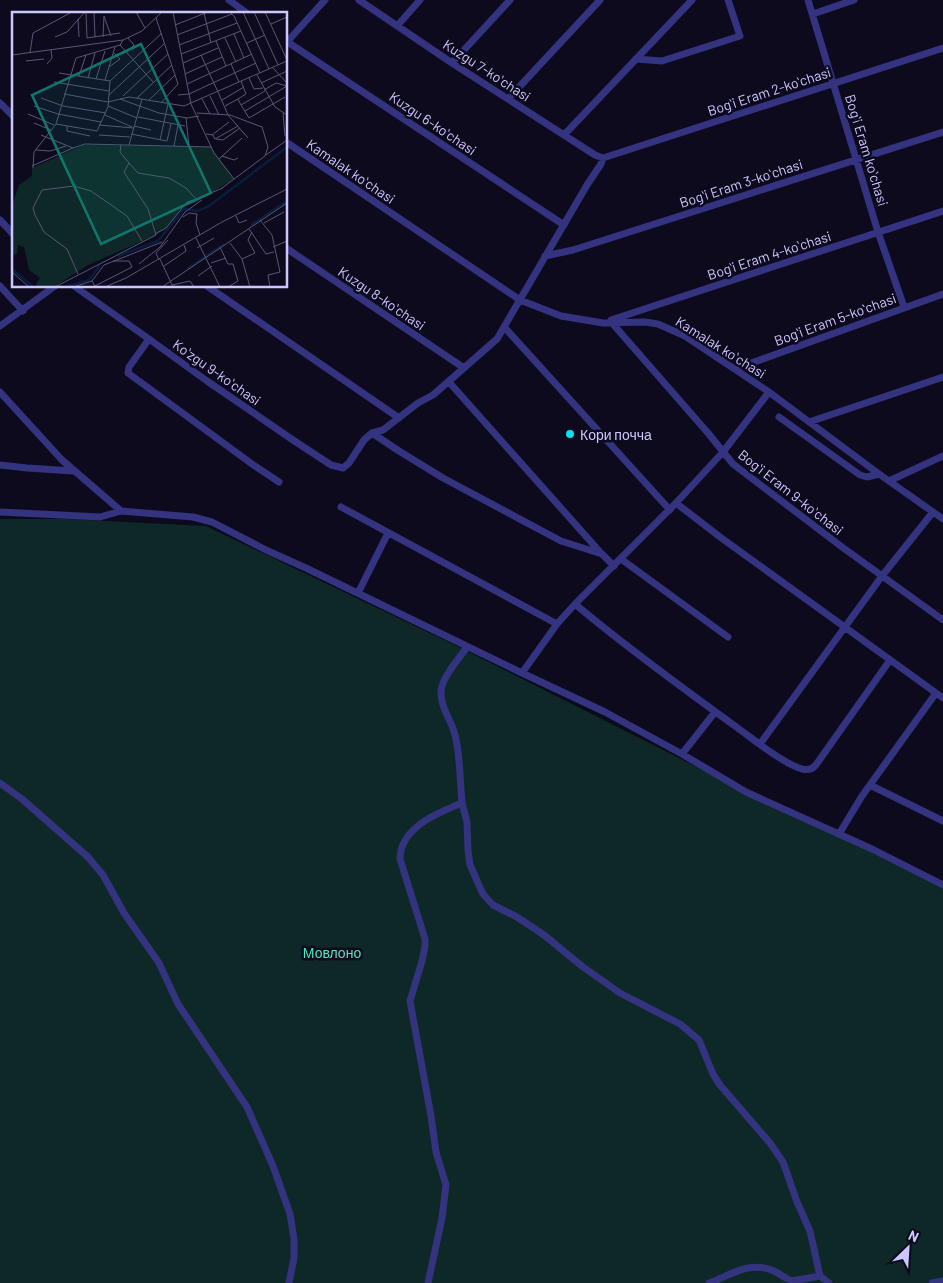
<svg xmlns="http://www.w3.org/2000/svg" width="943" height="1283" font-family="Barlow,sans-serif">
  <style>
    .green { fill: #0d2826 }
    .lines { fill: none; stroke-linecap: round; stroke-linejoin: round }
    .minor { stroke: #33337f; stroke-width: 7 }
    .poi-dot { fill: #00e1f2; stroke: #0d0a1e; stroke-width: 2 }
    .labels { text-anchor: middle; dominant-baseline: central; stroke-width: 5; stroke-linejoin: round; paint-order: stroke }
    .street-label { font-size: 14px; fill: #ccc7ff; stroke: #0d0a1e }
    .poi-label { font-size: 14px; fill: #ccc7ff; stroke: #0d0a1e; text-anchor: start }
    .park-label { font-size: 14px; fill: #4de5bb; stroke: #0d0a1e }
    .inset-river { fill: none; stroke: #081e3f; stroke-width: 2.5 }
    .inset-road { fill: none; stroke: #595678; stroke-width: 1 }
    .view { fill: #0f766e; fill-opacity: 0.15; stroke: #0f766e; stroke-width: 2.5 }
    .inset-edge { fill: none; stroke: #ccc7ff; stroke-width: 2.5 }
  </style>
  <rect width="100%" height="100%" fill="#0d0a1e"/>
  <path class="green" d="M0,519H65L206,526L461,648L792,815L943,884V1283H0Z"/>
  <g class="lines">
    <path class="minor" d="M229,0L248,14
      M359,0L452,63L595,155L603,158
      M808,0L878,232L904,307
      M813,14L854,0
      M397,26L420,0
      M286,41L564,225
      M286,43L325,0
      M636,59L662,61L740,36L728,0
      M452,63L510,0
      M508,99L600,0
      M0,103L14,117
      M564,135L692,0
      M286,142L520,300L561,316L603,323L645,322L658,324L685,336L769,392L879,474L943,519
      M603,158L943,48
      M0,220L14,235
      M286,248L464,368
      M545,256L573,250L943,132
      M0,286L23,311
      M74,286L149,339L207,381L293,440L331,465L343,468L349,463L364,440L372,433L383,430L418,403L433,395L497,339L587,185L601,164L603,158
      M207,286L399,418
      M611,320L943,211
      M612,323L708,433L733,464L842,547L943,620
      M0,326L55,286
      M505,328L670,510
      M149,339L129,367L128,373L252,464L279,482
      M735,369L943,294
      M449,382L600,552
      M0,392L62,460L121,511L193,517L212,522L266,550L308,569L522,673L605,712L682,754L746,792L872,849L943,885
      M779,417L860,475L867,477L879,474
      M809,422L943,377
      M372,433L399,451L443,478L561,541L602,554L614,566
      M0,465L27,468L73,471
      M889,481L943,456
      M676,503L720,537L943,698
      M341,507L557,624
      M0,512L100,517L121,511
      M621,559L728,637
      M358,593L388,533
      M575,604C626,647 681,687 735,726C753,739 782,763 802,769C810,771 814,768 818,762L890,660
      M522,673L557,624L575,604L676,503L723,452L769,392
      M760,744L882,576L933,512
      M682,754L715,712
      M0,783L22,799L88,857L103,875L124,913L159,963L178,1004L247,1107L273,1166L290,1214L294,1239V1258L289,1283
      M870,785L943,821
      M462,803C460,782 460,744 452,726C447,714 438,700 442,686C446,672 459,659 467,647
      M839,834L862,796L936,693
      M428,1283L442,1218L446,1185L436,1152L431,1116L410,1001L422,961L425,947V939L400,859C400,828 437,813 462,803L467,822L468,850L470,865L483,894L493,905L517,917L544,935L583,967L620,993L680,1024L699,1040L713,1074L720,1085L770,1143L783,1162L797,1202L810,1231L820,1276L829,1283
      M709,1283C731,1275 750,1260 774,1271C780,1274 785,1278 792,1281L820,1276
      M932,1283L943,1281"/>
  </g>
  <circle class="poi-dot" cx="570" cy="434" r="5"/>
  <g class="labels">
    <g class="street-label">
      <text transform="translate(487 70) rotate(33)">Kuzgu 7-koʻchasi</text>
      <text transform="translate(769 91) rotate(-18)">Bogʻi Eram 2-koʻchasi</text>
      <text transform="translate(433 123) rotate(34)">Kuzgu 6-koʻchasi</text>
      <text transform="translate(867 150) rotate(73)">Bogʻi Eram koʻchasi</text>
      <text transform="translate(351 171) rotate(34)">Kamalak koʻchasi</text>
      <text transform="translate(741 183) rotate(-18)">Bogʻi Eram 3-koʻchasi</text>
      <text transform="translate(769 255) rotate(-18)">Bogʻi Eram 4-koʻchasi</text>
      <text transform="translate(382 298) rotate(34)">Kuzgu 8-koʻchasi</text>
      <text transform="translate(835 319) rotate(-20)">Bogʻi Eram 5-koʻchasi</text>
      <text transform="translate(721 347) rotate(32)">Kamalak koʻchasi</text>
      <text transform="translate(217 372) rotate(35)">Koʻzgu 9-koʻchasi</text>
      <text transform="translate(791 492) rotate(38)">Bogʻi Eram 9-koʻchasi</text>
    </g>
    <g class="poi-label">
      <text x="580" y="434">Кори почча</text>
    </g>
    <g class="park-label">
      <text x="332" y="952">Мовлоно</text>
    </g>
  </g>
  <g transform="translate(12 12)">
    <rect width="275" height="275" fill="#0d0a1e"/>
    <path d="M72,133L199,135L222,167L184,190L172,194L156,215L142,224L76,253L42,275H26L24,272L28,266L17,258L12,235L6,233L5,242L0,243V194L7,173L20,164V156Z" fill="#0d2826"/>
    <path class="inset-river" d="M239,213L275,189M106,244L146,229L172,197L186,199L197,194L275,135M0,257L21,275M175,257L212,232M53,275L77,268L88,253"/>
    <path class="inset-road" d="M74,0L75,26L108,21M82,0L83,25M124,0L133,16M161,0L179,92L202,141L222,167M218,0L222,4L248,61M231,0L257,57M242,0L266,53M253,0L275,48M192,1L199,31M144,6L166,72L149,91M66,7L67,25M259,12L275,5M163,13L196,0M222,22L232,46M165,23L220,2M43,25L55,20L73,0M91,25L92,4L99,24M213,26L224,50M204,29L214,54M235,31L253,23M108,33L141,70M167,33L225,11M115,40L122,33L116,26M18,41L21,21L60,0M169,42L229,19M0,43L111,28L130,19L150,0M189,43L206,80M14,49L32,47M171,51L206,36M35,52L40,46L39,38M219,52L227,70M97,55L108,47L102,41M260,55L275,71M47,61L98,69M173,62L210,45M245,63L263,95L275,103M67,64L74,43M76,66L83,41M237,66L242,77L251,76M84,67L93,39M93,68L103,35M98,69L150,21M42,70L97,79M249,71L275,59M175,72L240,42M252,78L264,71L275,74M253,79L229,93L237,106L273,85M206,80L216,103L236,126M52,82L96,90L117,85L172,94L275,49M97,83L153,31M166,83L177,82L244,51M111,84L156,42M198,84L207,103M29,86L51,94L94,101M125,86L160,53M108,87L147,101L175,106L187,104M190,87L198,102M226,87L234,82L229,69M137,88L163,63M210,88L232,75M22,94L46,102L89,110M96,94L125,106M213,94L226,87L229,93M233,99L275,74M185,101L218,103L250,115L256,135L253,144L210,176M271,101L273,124M16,102L42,113M93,103L120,115M126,105L173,114M174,106L177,135M22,111L39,118M44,112L85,119L96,95L98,69M87,113L122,116M55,114V119L78,124M122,114L139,118M119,122L155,129L159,112M194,122L201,123L203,127L226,114M29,123L61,136L73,132L199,135M87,123L118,125M200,123L217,110M204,127L211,128L228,116M148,128L156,92M109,133L108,140L117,151M117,133L130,87M162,134L166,113M24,138L38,139L54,134M254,143L275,128M210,144L222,148L226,146M207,147L230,126M20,154L61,136M21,156L22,140L44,112L64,46L108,33L111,28M224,204L227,211L235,208M171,205L177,201L185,202L184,211L188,223M248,208L260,223L268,260L256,263L258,275M252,211L272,200M237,217L254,242L262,240M143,222L154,216L175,190L184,187M184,226L208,275M218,231L230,247L238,275M208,235L216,252H221L226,269L216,275M261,235L275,229M185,236L202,226M148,247L161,275M230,247L243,241L236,228L240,220M147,248L144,241L156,228M199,251L214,246M127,252L148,235L173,200L190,188M152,254L174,239L172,233M0,260L17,275M66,262L55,237L32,220L23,203L21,196L30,178L62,174L79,179L115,204L130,229M186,264L200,254M80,269L83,274L120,255L117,249H101M160,273L178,269L182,275M43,275L144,223L136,197L112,160L117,151L126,161L157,166L174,176L184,187L211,176M61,275L80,269L92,253L150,230M93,275L114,266L210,210L275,177M150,275L275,191"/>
    <path class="view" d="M129,32L199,181L89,232L20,83Z"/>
    <rect width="275" height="275" class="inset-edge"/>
  </g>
  <g transform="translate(908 1248) rotate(25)" stroke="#0d0a1e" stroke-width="4" paint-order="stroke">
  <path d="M0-4L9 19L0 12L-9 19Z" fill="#ccc7ff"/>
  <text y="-8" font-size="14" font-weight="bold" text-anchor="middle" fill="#ccc7ff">N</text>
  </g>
</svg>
